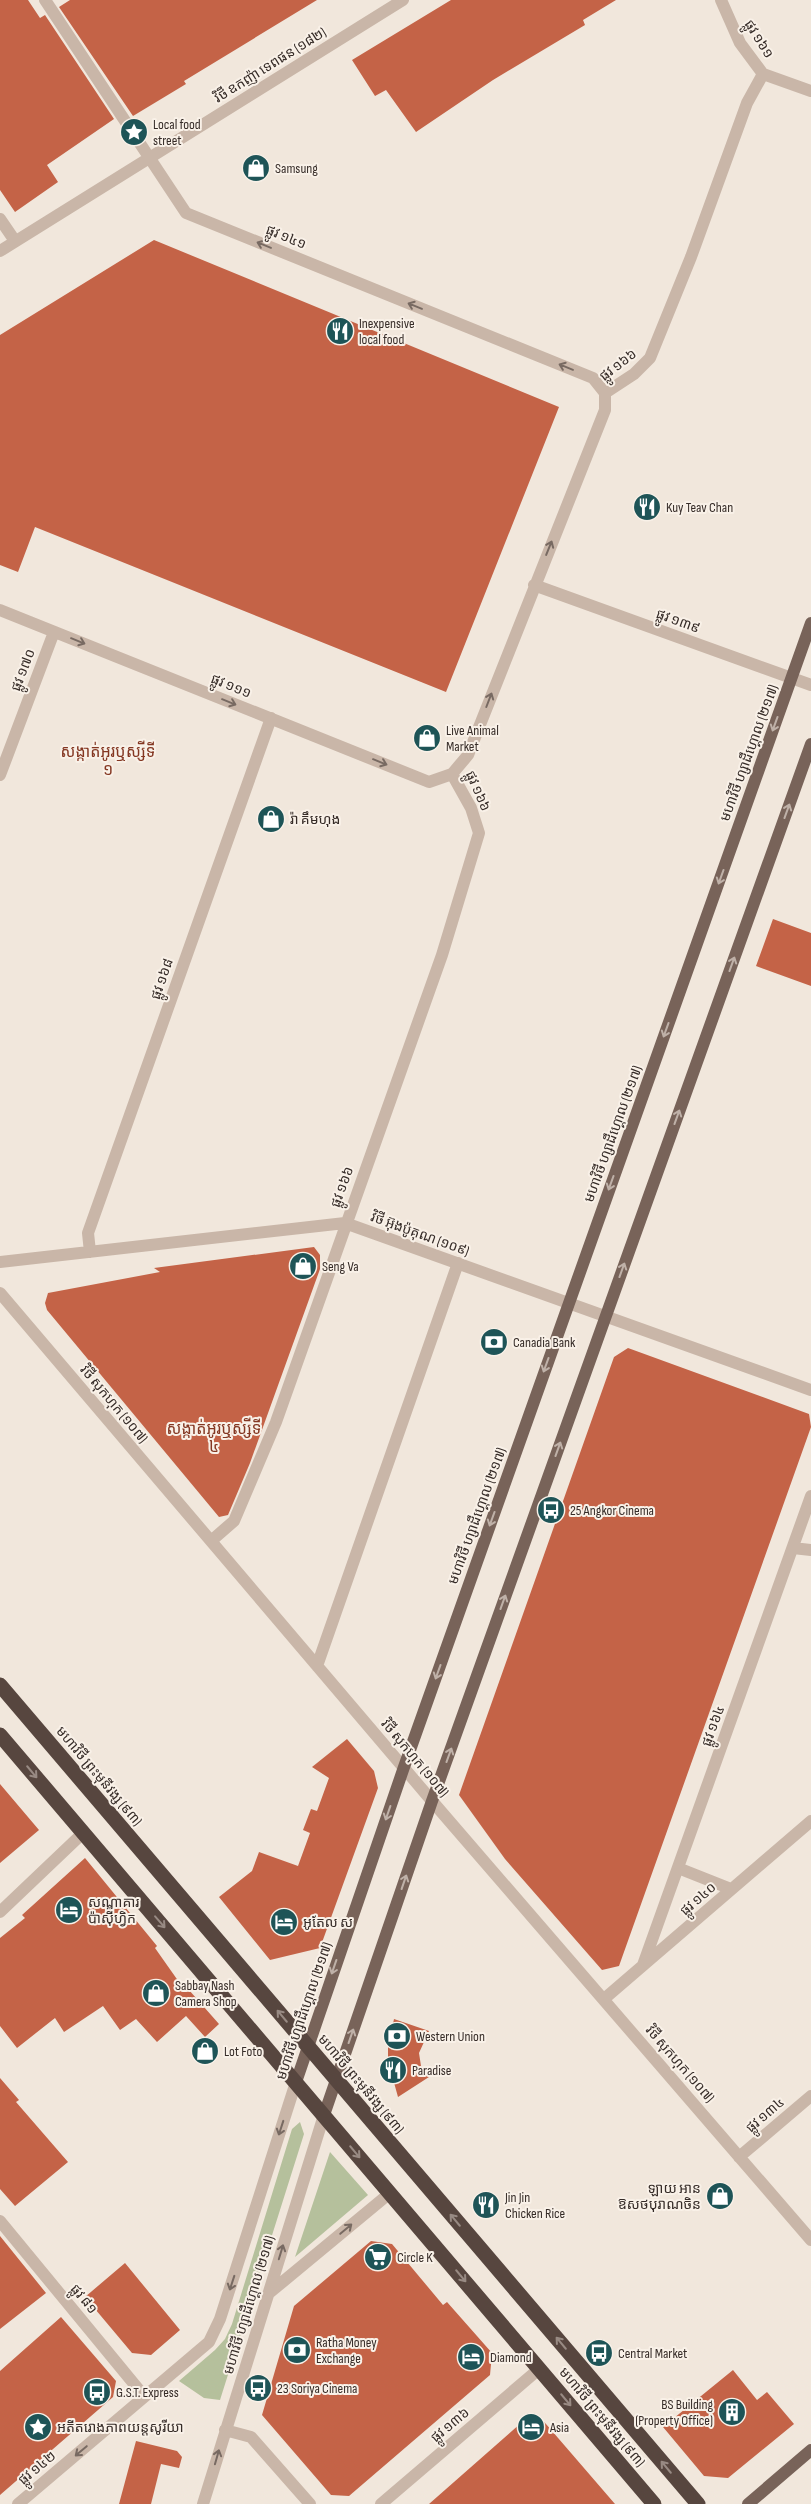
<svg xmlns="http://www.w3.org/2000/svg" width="811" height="2504" font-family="'Sofia Sans Condensed','Noto Sans Khmer',sans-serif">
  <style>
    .green { fill: #b5c09c }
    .building { fill: #c46347 }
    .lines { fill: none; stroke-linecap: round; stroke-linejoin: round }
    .minor { stroke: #c9b6a8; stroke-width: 12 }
    .major { stroke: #786359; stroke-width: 12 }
    .highway { stroke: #57463f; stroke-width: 15 }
    .oneway { stroke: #786a62 }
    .oneway2 { stroke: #bfb1a8 }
    .oneway3 { stroke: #988a83 }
    .labels { text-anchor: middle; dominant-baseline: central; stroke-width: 4; stroke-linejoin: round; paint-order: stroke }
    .street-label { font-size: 14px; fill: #362c28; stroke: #f9f1e8 }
    .poi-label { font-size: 14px; fill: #362c28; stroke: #f9f1e8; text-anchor: start }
    .quarter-label { font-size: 16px; fill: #843722; stroke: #f9f1e8 }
  </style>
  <rect width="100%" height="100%" fill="#f1e7dc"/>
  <path class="green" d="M300,2122L304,2134L220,2400L204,2398L179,2381L215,2350L225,2339L232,2324L292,2129Z
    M330,2152L368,2195L295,2257Z"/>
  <path class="building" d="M0,0H28L40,18L45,15L114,119L47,165L58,182L15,212L0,190Z
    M70,0H317L184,81L186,84L133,116L59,7Z
    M451,0H616L583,20L585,25L493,80L416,132L386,90L375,96L352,60Z
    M154,240L559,407L446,692L35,527L18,572L0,565V335Z
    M773,919L811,933V986L756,966Z
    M314,1247L320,1255V1269L250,1463L228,1515L219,1517L47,1310L45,1303L48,1293L160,1272L154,1268Z
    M628,1348L809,1414L811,1427L619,1966L602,1970L505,1859L459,1795L614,1357Z
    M347,1739L374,1771L378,1788L320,1948L270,1960L219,1897L252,1871L259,1852L298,1866L310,1833L303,1830L311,1809L317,1811L329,1778L312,1767Z
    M0,1784L39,1830L0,1863Z
    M85,1858L157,1946L155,1948L186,1992L189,1990L219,2024L205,2037L186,2016L157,2042L136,2019L120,2030L103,2006L64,2032L55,2018L17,2048L0,2026V1938L25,1918L22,1915Z
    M394,2019L429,2031L419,2053L421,2066L429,2077L398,2097L388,2061V2048Z
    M0,2078L19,2100L16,2102L68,2162L15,2206L0,2189Z
    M0,2236L46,2293L0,2329Z
    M371,2241L392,2244L443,2305L447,2302L492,2353L490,2375L349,2496L331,2495L262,2415L294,2306Z
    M125,2263L180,2330L151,2355L132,2353L85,2297Z
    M61,2317L116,2381L113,2397L0,2495V2371Z
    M733,2370L757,2400L767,2392L794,2424L728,2478L704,2476L663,2427Z
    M530,2419L542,2420L546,2424L615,2504H429L521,2423Z
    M136,2441L177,2451L182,2457L179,2468L161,2464L151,2504H119Z"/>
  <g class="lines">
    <path class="minor" d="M45,0L186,213L593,378L605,393
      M721,0L740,43L763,74L811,91
      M0,219L15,241
      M0,251L403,0
      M605,393L634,374L650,358L691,257L747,103L763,74
      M534,585L811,685
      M0,610L429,782L452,774
      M452,774L468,755L605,410V393
      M0,775L54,632
      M90,1252L88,1233L271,718
      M0,1262L345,1223L811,1390
      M0,1293L432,1801L811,2240
      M211,1541L234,1521L276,1422L442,955L479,833L471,808L452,774
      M793,1548L811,1550
      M317,1666L458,1263
      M678,1868L731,1889
      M0,1912L83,1833
      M643,1965L811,1496
      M604,1999L811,1821
      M739,2157L811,2096
      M0,2221L144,2396
      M268,2294L390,2193
      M225,2430L251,2437L310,2504
      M18,2504L209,2342L220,2319L296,2082
      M203,2504L324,2115
      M381,2504L539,2369"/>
    <path class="major" d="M296,2082L404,1767L811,623
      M324,2115L432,1801L811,744
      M748,2504L811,2450"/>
    <path class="highway" d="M0,1685L698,2504
      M0,1735L654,2504"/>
  </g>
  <defs><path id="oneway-shaft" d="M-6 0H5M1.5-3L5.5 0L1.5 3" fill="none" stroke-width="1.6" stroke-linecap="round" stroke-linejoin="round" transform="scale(1.25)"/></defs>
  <g class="oneway">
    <use href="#oneway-shaft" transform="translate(264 245) rotate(-158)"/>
    <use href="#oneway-shaft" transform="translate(415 306) rotate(-158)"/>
    <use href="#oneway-shaft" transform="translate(566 367) rotate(-158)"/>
    <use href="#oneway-shaft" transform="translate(549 548) rotate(-68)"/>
    <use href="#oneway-shaft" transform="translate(78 641) rotate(22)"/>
    <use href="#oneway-shaft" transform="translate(489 700) rotate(-69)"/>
    <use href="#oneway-shaft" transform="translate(229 702) rotate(22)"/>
    <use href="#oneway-shaft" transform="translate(380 762) rotate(22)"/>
    <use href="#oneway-shaft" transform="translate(281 2128) rotate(108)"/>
    <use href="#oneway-shaft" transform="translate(346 2229) rotate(-40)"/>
    <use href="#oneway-shaft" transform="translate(281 2252) rotate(-73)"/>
    <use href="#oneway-shaft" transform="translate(232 2283) rotate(108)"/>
    <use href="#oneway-shaft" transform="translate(81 2451) rotate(140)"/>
    <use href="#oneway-shaft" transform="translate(217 2457) rotate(-74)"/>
  </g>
  <g class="oneway2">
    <use href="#oneway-shaft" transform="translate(775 724) rotate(110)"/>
    <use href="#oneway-shaft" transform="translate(787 811) rotate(-70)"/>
    <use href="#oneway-shaft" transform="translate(721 877) rotate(110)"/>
    <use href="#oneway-shaft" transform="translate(732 964) rotate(-70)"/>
    <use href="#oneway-shaft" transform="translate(666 1030) rotate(110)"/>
    <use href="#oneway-shaft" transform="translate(677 1117) rotate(-70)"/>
    <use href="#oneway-shaft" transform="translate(611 1183) rotate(110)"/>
    <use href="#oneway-shaft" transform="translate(622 1270) rotate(-70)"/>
    <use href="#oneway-shaft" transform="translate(546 1365) rotate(110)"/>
    <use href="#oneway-shaft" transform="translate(558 1449) rotate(-70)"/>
    <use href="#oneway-shaft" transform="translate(492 1519) rotate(110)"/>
    <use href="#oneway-shaft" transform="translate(503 1602) rotate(-70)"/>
    <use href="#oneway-shaft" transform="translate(438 1672) rotate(110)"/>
    <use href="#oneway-shaft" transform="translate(449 1755) rotate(-70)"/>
    <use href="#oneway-shaft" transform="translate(388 1813) rotate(109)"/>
    <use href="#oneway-shaft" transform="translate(404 1882) rotate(-71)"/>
    <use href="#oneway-shaft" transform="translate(334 1967) rotate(109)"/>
    <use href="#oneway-shaft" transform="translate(351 2036) rotate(-71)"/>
  </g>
  <g class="oneway3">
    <use href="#oneway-shaft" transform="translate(32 1772) rotate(50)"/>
    <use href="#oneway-shaft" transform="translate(160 1922) rotate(49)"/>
    <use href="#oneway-shaft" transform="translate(282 2016) rotate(-130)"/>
    <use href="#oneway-shaft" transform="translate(355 2152) rotate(50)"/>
    <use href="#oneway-shaft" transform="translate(455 2220) rotate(-130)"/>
    <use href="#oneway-shaft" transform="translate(461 2276) rotate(50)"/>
    <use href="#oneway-shaft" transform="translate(561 2343) rotate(-130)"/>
    <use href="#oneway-shaft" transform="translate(566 2400) rotate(50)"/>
    <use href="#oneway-shaft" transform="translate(666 2467) rotate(-130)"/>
  </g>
  <defs>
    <g id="sight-disc" transform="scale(1.4375)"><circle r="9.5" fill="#1e5457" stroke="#f9f1e8"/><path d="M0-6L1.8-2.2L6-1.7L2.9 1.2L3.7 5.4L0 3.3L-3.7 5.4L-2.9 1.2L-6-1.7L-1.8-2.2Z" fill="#fff"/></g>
    <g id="shop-disc" transform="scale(1.4375)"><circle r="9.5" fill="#1e5457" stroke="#f9f1e8"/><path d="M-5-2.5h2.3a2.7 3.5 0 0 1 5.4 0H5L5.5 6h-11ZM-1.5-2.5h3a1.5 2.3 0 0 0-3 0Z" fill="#fff"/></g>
    <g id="restaurant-disc" transform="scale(1.4375)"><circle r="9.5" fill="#1e5457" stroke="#f9f1e8"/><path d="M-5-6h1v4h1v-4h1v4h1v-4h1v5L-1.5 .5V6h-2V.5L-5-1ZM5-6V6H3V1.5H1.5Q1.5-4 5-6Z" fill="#fff"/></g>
    <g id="bank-disc" transform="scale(1.4375)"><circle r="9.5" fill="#1e5457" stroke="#f9f1e8"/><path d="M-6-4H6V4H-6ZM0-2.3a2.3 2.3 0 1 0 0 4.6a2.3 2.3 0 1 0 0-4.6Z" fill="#fff"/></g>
    <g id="bus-disc" transform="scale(1.4375)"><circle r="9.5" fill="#1e5457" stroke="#f9f1e8"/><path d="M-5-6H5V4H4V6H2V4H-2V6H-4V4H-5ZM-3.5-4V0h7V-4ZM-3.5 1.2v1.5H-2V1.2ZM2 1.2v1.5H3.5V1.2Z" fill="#fff"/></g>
    <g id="hotel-disc" transform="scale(1.4375)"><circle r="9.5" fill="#1e5457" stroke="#f9f1e8"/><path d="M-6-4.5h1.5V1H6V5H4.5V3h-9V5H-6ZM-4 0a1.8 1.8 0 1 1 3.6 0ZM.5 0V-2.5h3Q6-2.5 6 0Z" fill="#fff"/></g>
    <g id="supermarket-disc" transform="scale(1.4375)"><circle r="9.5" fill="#1e5457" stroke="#f9f1e8"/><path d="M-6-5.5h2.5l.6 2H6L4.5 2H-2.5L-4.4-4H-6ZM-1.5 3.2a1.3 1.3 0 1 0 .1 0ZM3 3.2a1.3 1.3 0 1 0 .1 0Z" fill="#fff"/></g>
    <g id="building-disc" transform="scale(1.4375)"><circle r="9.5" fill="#1e5457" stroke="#f9f1e8"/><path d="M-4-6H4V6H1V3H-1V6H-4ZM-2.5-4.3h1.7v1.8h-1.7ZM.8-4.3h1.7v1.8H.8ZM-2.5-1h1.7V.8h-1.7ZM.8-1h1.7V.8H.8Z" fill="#fff"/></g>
  </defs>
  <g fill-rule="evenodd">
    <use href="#sight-disc" x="134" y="132"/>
    <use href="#shop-disc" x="256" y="168"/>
    <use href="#restaurant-disc" x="340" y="331"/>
    <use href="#restaurant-disc" x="647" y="507"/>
    <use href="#shop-disc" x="427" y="738"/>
    <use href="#shop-disc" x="271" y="819"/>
    <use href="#shop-disc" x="303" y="1266"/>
    <use href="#bank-disc" x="494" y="1342"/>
    <use href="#bus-disc" x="551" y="1510"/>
    <use href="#hotel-disc" x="69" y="1910"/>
    <use href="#hotel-disc" x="284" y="1922"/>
    <use href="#shop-disc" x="156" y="1993"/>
    <use href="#bank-disc" x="397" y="2036"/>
    <use href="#shop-disc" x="205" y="2051"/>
    <use href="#restaurant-disc" x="393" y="2070"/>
    <use href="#shop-disc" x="720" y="2196"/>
    <use href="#restaurant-disc" x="486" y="2205"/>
    <use href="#supermarket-disc" x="378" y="2257"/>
    <use href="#bank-disc" x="297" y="2350"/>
    <use href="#bus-disc" x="599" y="2353"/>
    <use href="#hotel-disc" x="471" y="2357"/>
    <use href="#bus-disc" x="258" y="2388"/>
    <use href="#bus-disc" x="97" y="2392"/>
    <use href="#building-disc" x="732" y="2412"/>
    <use href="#sight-disc" x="38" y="2427"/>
    <use href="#hotel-disc" x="531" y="2427"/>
  </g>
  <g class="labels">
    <g class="street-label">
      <text transform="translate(759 39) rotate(58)">ផ្លូវ ១៦១</text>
      <text transform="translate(270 65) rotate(-32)">វិថី ឧកញ៉ា ទេពផន (១៨២)</text>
      <text transform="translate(286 237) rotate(22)">ផ្លូវ ១៤១</text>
      <text transform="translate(618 365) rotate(-38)">ផ្លូវ ១៦៦</text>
      <text transform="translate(678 621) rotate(20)">ផ្លូវ ១៣៩</text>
      <text transform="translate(23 670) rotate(-69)">ផ្លូវ ១៧០</text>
      <text transform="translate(231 686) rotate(22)">ផ្លូវ ១១១</text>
      <text transform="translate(749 753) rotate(-70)">មហាវិថី ហ្សាដឹហ្គោល (២១៧)</text>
      <text transform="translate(478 791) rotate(67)">ផ្លូវ ១៦៦</text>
      <text transform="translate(162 979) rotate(-71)">ផ្លូវ ១៦៨</text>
      <text transform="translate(613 1134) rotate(-70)">មហាវិថី ហ្សាដឹហ្គោល (២១៧)</text>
      <text transform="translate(342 1187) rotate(-70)">ផ្លូវ ១៦៦</text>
      <text transform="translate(420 1234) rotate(20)">វិថី អ៊ុងប៉ូគុណ (១០៩)</text>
      <text transform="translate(114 1404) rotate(50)">វិថី សុកហុក (១០៧)</text>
      <text transform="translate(477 1516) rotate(-70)">មហាវិថី ហ្សាដឹហ្គោល (២១៧)</text>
      <text transform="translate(713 1726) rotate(-70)">ផ្លូវ ១៦៤</text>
      <text transform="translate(415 1758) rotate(50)">វិថី សុកហុក (១០៧)</text>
      <text transform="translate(99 1776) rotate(50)">មហាវិថី ព្រះមុនីវង្ស (៩៣)</text>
      <text transform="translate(698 1899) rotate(-41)">ផ្លូវ ១៤០</text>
      <text transform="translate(304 2011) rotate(-71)">មហាវិថី ហ្សាដឹហ្គោល (២១៧)</text>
      <text transform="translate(680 2064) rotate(49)">វិថី សុកហុក (១០៧)</text>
      <text transform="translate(361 2084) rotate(50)">មហាវិថី ព្រះមុនីវង្ស (៩៣)</text>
      <text transform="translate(765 2115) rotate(-41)">ផ្លូវ ១៣៤</text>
      <text transform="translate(84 2299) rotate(50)">ផ្លូវ ៨១</text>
      <text transform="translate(249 2305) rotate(-73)">មហាវិថី ហ្សាដឺហ្គោល (២១៧)</text>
      <text transform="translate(602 2417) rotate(50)">មហាវិថី ព្រះមុនីវង្ស (៩៣)</text>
      <text transform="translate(450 2425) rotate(-40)">ផ្លូវ ១៣៦</text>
      <text transform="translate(37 2468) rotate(-40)">ផ្លូវ ១៤២</text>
    </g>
    <g class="poi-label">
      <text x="153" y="124">Local food<tspan x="153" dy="16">street</tspan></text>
      <text x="275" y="168">Samsung</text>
      <text x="359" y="323">Inexpensive<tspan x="359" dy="16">local food</tspan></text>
      <text x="666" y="507">Kuy Teav Chan</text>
      <text x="446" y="730">Live Animal<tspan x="446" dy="16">Market</tspan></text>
      <text x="290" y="819">រ៉ា គឹមហុង</text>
      <text x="322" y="1266">Seng Va</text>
      <text x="513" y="1342">Canadia Bank</text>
      <text x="570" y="1510">25 Angkor Cinema</text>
      <text x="88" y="1902">សណ្ឋាគារ<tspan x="88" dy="16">ប៉ាស៊ីហ្វិក</tspan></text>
      <text x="303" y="1922">អូតែល ស</text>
      <text x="175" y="1985">Sabbay Nash<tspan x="175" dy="16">Camera Shop</tspan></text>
      <text x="416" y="2036">Western Union</text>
      <text x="224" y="2051">Lot Foto</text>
      <text x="412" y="2070">Paradise</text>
      <text x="701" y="2188" text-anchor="end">ឡាយ អាន<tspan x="701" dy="16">ឱសថបុរាណចិន</tspan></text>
      <text x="505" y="2197">Jin Jin<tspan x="505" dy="16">Chicken Rice</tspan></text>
      <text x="397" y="2257">Circle K</text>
      <text x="316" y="2342">Ratha Money<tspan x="316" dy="16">Exchange</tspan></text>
      <text x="618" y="2353">Central Market</text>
      <text x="490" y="2357">Diamond</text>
      <text x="277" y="2388">23 Soriya Cinema</text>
      <text x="116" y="2392">G.S.T. Express</text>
      <text x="713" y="2404" text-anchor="end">BS Building<tspan x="713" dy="16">(Property Office)</tspan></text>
      <text x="57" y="2427">អតីតរោងភាពយន្តសូរីយា</text>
      <text x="550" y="2427">Asia</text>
    </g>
    <g class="quarter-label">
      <text x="108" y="752">សង្កាត់អូរឬស្សីទី<tspan x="108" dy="18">១</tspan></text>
      <text x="214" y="1429">សង្កាត់អូរឬស្សីទី<tspan x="214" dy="18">៤</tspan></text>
    </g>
  </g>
</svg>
